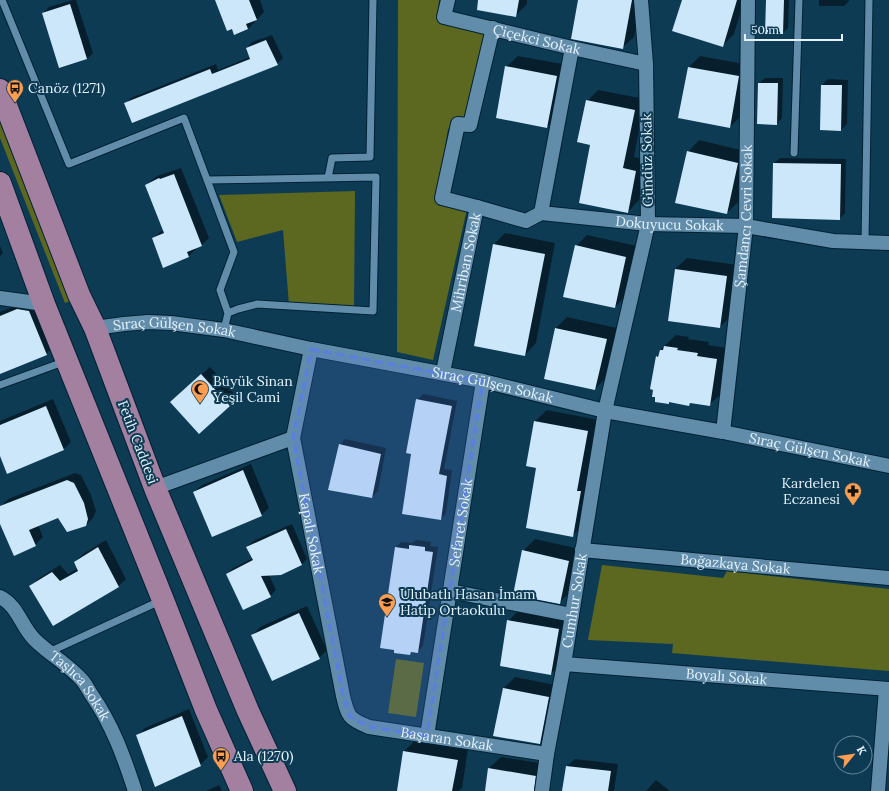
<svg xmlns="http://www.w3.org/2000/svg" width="889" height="791" font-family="Lora,serif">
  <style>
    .green { fill: #5c671f }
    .shadow { fill: #0007 }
    .building { fill: #cce7fa }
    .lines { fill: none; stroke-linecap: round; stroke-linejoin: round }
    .service-casing { stroke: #012134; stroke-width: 9 }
    .minor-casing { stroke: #012134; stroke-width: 16 }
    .primary-casing { stroke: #012134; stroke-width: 24 }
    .service { stroke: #628daa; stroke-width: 7 }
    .minor { stroke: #628daa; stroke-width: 14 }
    .primary { stroke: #a3809f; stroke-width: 22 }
    .marked { fill: #597fe3; fill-opacity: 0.2; stroke: #597fe3; stroke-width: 3; stroke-dasharray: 8 5; stroke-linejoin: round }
    .labels { text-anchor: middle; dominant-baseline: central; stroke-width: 4; stroke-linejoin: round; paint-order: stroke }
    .street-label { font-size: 14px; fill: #e4f2fc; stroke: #0e3b54 }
    .poi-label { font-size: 14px; fill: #e4f2fc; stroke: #0e3b54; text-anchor: start }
  </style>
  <rect width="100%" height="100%" fill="#0e3b54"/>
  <path class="green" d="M398,0H439L438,15L486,29L468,117L448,129L436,203L467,209L433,360L397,352Z
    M0,115L71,301L65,303L0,138Z
    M355,191L354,307L289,305L283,230L237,242L219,195Z
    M602,565L723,578L727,571L889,589V671L672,653L673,644L588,640Z
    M396,659L424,663L416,717L388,713Z"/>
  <path class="shadow" d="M73,0H76L93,53L87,59L43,13L49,7Z
    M216,0H260L264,12L248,29Z
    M479,0H527V4L515,16Z
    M579,0H641L634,37L622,48Z
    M683,0H744L734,34L722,46Z
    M767,0H789L788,28L783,33Z
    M819,0H849V1L844,6H819Z
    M272,35L283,58L277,64L126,103L131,98L216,64L218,70L250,57L247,48L252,42Z
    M518,56L568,65L558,116L547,127L506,67Z
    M700,56L750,65L741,116L730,127L679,118L689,67Z
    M765,78H783L782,118L777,124L759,83Z
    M828,79L848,80L847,124L841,130L822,85Z
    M598,90L645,99L634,157L647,160L639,200L628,212L592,144L587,101Z
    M699,140L749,152L738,202L727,213L688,152Z
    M780,158L846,159L845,213L839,219L774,163Z
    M181,168L209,238L202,245L195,248L196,249L189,256L164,266L153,239L160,232L164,230L146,185L157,176Z
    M505,233L555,243L536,343L525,355L494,244Z
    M587,235L637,246L626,296L615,307L576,246Z
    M0,246L3,253L0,256Z
    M687,258L738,265L731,316L720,327L675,269Z
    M25,302L37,303L54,346L46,354L0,373V312Z
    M567,317L617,328L606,378L595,389L545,378L556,328Z
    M676,335L689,337L688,339L709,342L708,345L728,348L721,394L709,405L691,402L689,405L670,401L668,403L656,357L660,353V350Z
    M210,367L237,397L199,432L179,394Z
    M423,394L457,401L444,469L452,470L446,513L441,519L412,453L417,400Z
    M53,399L71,442L64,449L0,453V421Z
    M547,410L599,420L584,524L572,536L538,467L527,465L535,421Z
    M345,439L386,448L378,491L372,497L340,445Z
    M251,464L269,508L261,515L194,492L202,485Z
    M75,473L81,475L91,495L96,511L93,518L85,526L58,516L38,525L43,537L35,545L0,522V507L8,499Z
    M292,524L307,559L301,565L269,575L276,590L270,596L227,574L233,568L253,558L247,547L253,541Z
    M535,539L580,549L571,591L559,603L523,551Z
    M106,540L126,579L118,587H30L38,579L60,565L68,574L78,568L75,562L83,554Z
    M416,540L431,542L430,546L438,547L423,646L418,652L412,651L410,654L396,547L401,542L412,543Z
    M307,606L327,650L319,658L252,635L260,627Z
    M520,609L570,618L562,662L551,674L508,621Z
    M515,677L560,686L551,732L539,743L495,735L504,688Z
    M189,709L208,757L200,765L137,736L145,728Z
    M416,740L468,749L462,788L458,791L398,790L404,751Z
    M501,757L546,764V791H486L489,768Z
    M575,759L618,764L614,791H563L567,766Z
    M656,780L670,791H646Z
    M219,785L222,791H206Z"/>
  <path class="building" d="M215,0H249L257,20L246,24L248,29L234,35L232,29L227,31Z
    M478,0H519L516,17L477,10Z
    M578,0H632L623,49L571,39Z
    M682,0H737L723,47L672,31Z
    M766,0H784L783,34H765Z
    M70,4L87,59L59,68L42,13Z
    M266,40L278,65L132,123L124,103L210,69L212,74L250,59L246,48Z
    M505,66L557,76L547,128L496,118Z
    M688,67L739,76L730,128L678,118Z
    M758,83H778L777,125L757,124Z
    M821,85H842L841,131L820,130Z
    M586,100L635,110L623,168L636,171L628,213L579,203L590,145L577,142Z
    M687,151L738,163L727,214L675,203Z
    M773,163L841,164L840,220L772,218Z
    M174,174L202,246L187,252L189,257L163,268L152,238L164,233L145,185L159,178L160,179Z
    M493,244L545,254L525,356L474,346Z
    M575,245L626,257L615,308L563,297Z
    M675,269L727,276L720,328L668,321Z
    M17,309L29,311L47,355L0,374V316Z
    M555,328L607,339L595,390L544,379Z
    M664,346L678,348L677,350L698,353L697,356L717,359L710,406L690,403L689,406L669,402V404L655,402V397H652L653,390L650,389L656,356L658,357L660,350H663Z
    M201,374L230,406L199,434L170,402Z
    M416,399L452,406L439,474L447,476L441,520L402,514L411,454L406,453Z
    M46,406L64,450L7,474L0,456V425Z
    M534,421L588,431L577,491H581L573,537L526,528L536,468L526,466Z
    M339,444L381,454L372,498L328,490Z
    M243,470L262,516L212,537L193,492Z
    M67,480L74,483L84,503L88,519L86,526L67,532L58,518L29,530L36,546L14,556L0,524V506Z
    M286,529L302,565L281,575L261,576L271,597L243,610L226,574L253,560L246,547Z
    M409,545L425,547V551L433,552L418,653L411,652L410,655L394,653V650L380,648L395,547L409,549Z
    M98,547L119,587L53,626L29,586L52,572L60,581L78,571L74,562Z
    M522,550L569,561L560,604L513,595Z
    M299,613L320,659L272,681L251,635Z
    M507,620L559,629L551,675L500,666Z
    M503,688L549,697L540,744L493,736Z
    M182,716L201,766L155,787L136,735Z
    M403,751L458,760L452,791H397Z
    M566,766L611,771L608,791H562Z
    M488,768L536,776L534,791H485Z"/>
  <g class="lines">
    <g class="service-casing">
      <path id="service" d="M2,0L69,164L184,118L234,252L220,290L228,313L224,330
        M794,153L799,0
        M328,178L332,158L370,157L373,0
        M207,180L376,177L373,311L257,304L238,309L228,313
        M865,242L869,0
        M0,385L66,361
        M49,652L160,601"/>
    </g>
    <g class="minor-casing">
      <g id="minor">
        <path id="s1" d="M448,0L444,17L572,48L646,64"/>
        <path id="s2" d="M477,207L526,221L541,213L648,224L746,226L833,241L889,243"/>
        <path d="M541,213L572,48"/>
        <path d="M0,298L44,304"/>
        <path id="s3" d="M95,328L124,324L148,322L171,323L224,330L311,349L483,381L605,411L723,432L889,466"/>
        <path id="s4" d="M311,349L293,438L343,696C348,717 349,719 369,727L547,754"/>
        <path id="s5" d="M443,372L477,207L442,198L458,124L470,125L493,28"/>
        <path id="s6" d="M723,432L746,226L748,0"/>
        <path d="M155,488L293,438"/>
        <path id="s7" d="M582,550L889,578"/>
        <path d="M450,591L572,615"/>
        <path id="s8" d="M0,597C18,606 21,626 34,639C48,653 67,664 81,679C85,683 88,689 91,694C112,724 124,757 135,791"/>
        <path id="s9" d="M564,664L889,689"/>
        <path id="s10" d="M427,736L483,381"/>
        <path id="s11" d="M542,791L547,754L564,664L605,411L648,224L646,64L641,0"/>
        <path d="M878,791L886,689"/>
      </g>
    </g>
    <g class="primary-casing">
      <path id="primary" d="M0,90L79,295L95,328L155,488L248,711L285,791
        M0,183L44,304L163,600L206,710L242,791"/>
    </g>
    <use href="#service" class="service"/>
    <use href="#minor" class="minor"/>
    <use href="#primary" class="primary"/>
  </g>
  <path class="marked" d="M311,349L483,381L427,736L369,727L350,717L343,696L293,438Z"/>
  <defs>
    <g id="bus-pin" transform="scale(0.9)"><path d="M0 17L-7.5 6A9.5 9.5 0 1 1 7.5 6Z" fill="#fb9e51" stroke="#0e3b54"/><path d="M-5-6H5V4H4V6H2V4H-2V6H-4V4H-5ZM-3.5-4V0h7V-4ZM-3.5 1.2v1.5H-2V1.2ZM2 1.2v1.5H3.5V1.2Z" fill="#111"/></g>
    <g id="mosque-pin" transform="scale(0.9)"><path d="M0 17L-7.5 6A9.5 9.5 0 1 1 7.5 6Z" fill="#fb9e51" stroke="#0e3b54"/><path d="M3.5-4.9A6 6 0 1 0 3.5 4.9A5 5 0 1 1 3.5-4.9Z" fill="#111"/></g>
    <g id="pharmacy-pin" transform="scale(0.9)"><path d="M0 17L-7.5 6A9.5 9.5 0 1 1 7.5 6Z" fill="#fb9e51" stroke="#0e3b54"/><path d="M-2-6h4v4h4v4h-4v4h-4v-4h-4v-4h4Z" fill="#111"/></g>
    <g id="school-pin" transform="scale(0.9)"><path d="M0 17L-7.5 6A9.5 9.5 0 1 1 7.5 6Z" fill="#fb9e51" stroke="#0e3b54"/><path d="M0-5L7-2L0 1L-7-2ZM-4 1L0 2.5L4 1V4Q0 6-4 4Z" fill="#111"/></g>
  </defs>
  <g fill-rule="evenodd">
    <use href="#bus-pin" x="15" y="88"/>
    <use href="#mosque-pin" x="200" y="389"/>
    <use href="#pharmacy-pin" x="853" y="491"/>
    <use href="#school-pin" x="387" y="602"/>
    <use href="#bus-pin" x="221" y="756"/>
  </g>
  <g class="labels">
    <g class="street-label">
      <text stroke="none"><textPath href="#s1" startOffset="113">Çiçekci Sokak</textPath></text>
      <text transform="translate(647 160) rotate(-91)">Gündüz Sokak</text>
      <text stroke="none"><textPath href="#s6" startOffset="217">Şamdancı Cevri Sokak</textPath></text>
      <text stroke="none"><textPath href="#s2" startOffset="197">Dokuyucu Sokak</textPath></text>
      <text stroke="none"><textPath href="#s5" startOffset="112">Mihriban Sokak</textPath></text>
      <text stroke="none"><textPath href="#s3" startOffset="80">Sıraç Gülşen Sokak</textPath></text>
      <text stroke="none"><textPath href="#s3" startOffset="404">Sıraç Gülşen Sokak</textPath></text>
      <text transform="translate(138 442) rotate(69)">Fetih Caddesi</text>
      <text stroke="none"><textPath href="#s3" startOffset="728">Sıraç Gülşen Sokak</textPath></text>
      <text stroke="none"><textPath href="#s10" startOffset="216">Sefaret Sokak</textPath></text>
      <text stroke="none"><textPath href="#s4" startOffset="188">Kapalı Sokak</textPath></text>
      <text stroke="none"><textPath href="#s7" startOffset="154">Boğazkaya Sokak</textPath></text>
      <text stroke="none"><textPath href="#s11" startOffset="193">Cumhur Sokak</textPath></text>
      <text stroke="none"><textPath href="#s9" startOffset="163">Boyalı Sokak</textPath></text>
      <text stroke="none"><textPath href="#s8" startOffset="121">Taşlıca Sokak</textPath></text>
      <text stroke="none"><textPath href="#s4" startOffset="476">Başaran Sokak</textPath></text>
    </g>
    <g class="poi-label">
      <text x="28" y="88">Canöz (1271)</text>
      <text x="213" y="381">Büyük Sinan<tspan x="213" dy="16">Yeşil Cami</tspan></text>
      <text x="840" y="483" text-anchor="end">Kardelen<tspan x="840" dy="16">Eczanesi</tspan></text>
      <text x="400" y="594">Ulubatlı Hasan İmam<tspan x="400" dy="16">Hatip Ortaokulu</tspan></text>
      <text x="234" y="756">Ala (1270)</text>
    </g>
  </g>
  <g transform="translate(853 755) rotate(61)"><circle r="19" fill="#0e3b54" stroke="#648497"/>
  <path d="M0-3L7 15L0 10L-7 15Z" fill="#fb9e51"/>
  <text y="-6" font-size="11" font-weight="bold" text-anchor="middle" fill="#e4f2fc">K</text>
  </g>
  <path d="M745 34v6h97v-6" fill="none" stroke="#e4f2fc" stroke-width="2"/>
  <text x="751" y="34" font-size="12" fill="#e4f2fc" stroke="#0e3b54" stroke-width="3" paint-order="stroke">50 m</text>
</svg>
